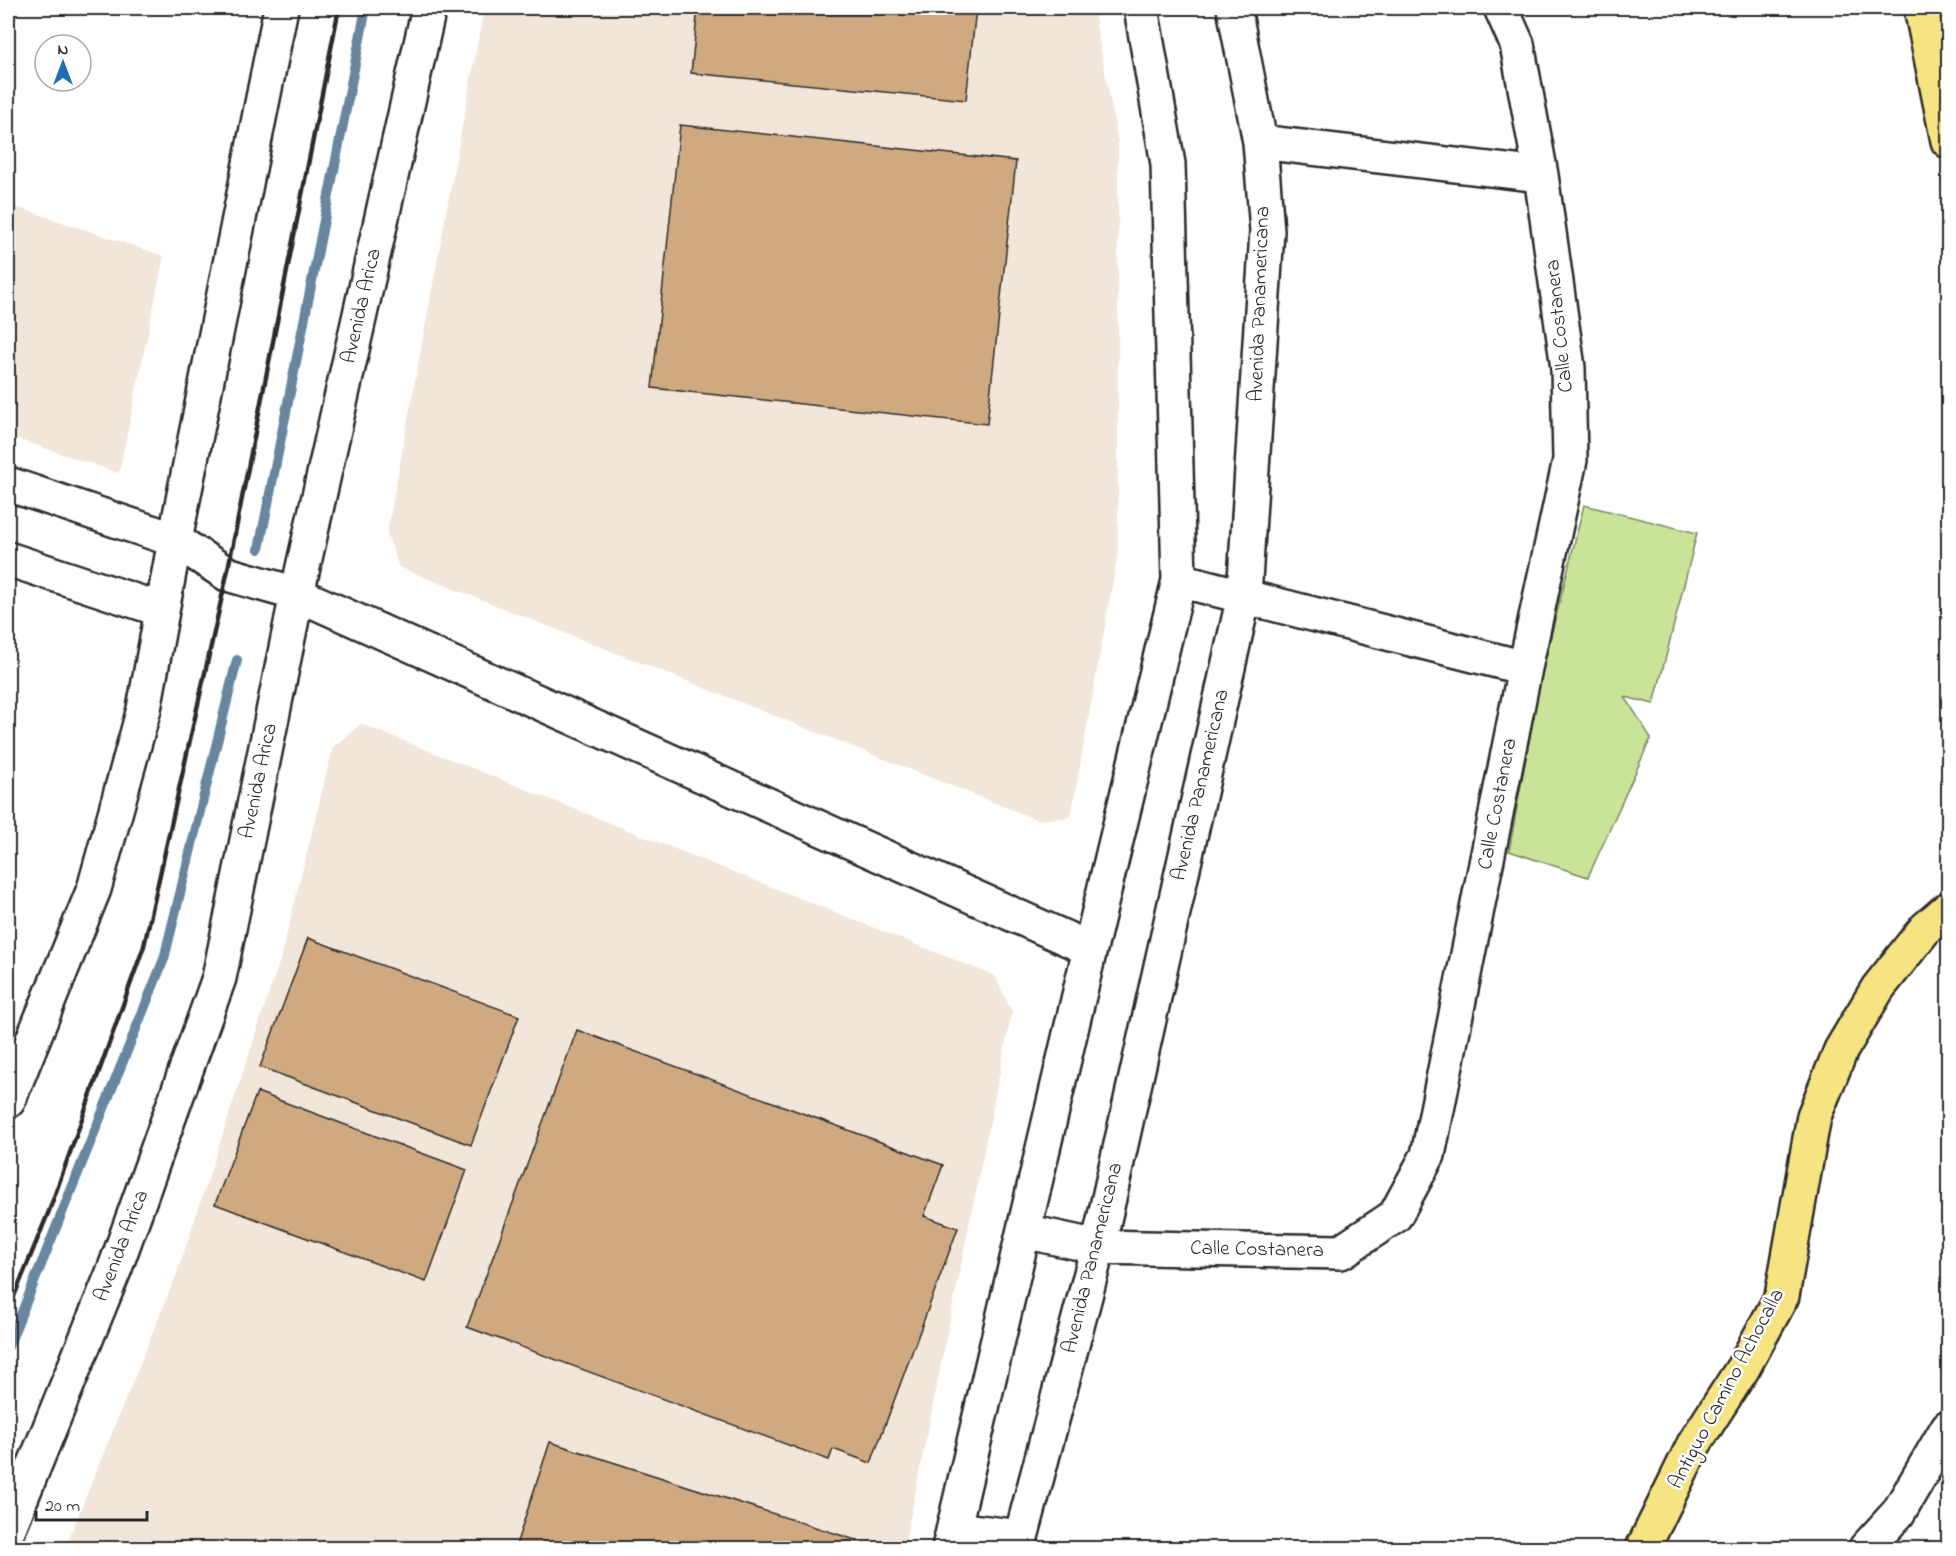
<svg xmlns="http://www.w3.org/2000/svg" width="1956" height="1556" font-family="'Indie Flower',sans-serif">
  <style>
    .built { fill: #f1e6d9 }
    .green { fill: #c9e399; stroke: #7a8762; stroke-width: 1.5 }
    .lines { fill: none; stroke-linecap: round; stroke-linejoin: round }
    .stream { stroke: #68869f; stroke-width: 10 }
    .building { fill: #cfaa81; stroke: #2b2b2b; stroke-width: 1.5 }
    .minor-casing { stroke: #2b2b2b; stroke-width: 38 }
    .major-casing { stroke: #2b2b2b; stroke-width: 38 }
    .minor { stroke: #fff; stroke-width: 33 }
    .major { stroke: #f6e381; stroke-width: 33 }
    .rail { stroke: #2b2b2b; stroke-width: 4.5 }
    .labels { text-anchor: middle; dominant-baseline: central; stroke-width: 5; stroke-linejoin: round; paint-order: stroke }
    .street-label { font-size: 21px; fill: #2b2b2b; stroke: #fff }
  </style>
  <rect width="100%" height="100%" fill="#fff"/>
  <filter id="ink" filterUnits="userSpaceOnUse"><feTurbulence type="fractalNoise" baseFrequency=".0167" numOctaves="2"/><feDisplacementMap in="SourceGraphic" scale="12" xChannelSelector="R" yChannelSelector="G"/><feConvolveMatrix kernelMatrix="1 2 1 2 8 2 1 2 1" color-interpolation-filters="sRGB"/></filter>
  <g filter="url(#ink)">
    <path class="built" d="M484,8H1093L1118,142V552L1071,817L1038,820L399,567L387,533Z
      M8,204L164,256L119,473L8,436Z
      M361,724L995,976L1012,1012L904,1548H65L177,1273L281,957L333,747Z"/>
    <path class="green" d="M1584,505L1697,533L1654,704L1625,697L1651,738L1588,877L1509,851L1541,676Z"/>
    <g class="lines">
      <path class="stream" d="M259,549L366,8
        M8,1347L164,959L237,660"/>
    </g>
    <path class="building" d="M698,8H976L966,100L691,73Z
      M680,125L1016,161L987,424L652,388Z
      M308,938L519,1016L471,1145L260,1067Z
      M577,1030L943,1165L924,1216L958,1228L871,1463L833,1449L829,1460L467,1327Z
      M257,1092L467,1170L426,1282L215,1204Z
      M550,1442L865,1543L863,1548H515Z"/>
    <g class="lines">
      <g class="minor-casing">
        <path id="minor" d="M1260,142L1541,175
          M8,484L175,540L227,574L297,594L1090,949
          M8,559L162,610
          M1179,580L1525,668
          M8,1101L94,889L144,709L175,540L281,8
          M1024,1231L1098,1247L1341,1252L1395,1216L1428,1155L1525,668L1570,460L1568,368L1541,175L1517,44L1501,8
          M954,1529L1021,1537
          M8,1530L115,1268L219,978L297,594L429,8
          M949,1548L1090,949L1179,580L1168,164L1141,8
          M1020,1548L1021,1537L1098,1247L1244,596L1267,231L1260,142L1234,8
          M1866,1548L1898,1513L1948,1427"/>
      </g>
      <g class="major-casing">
        <path id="major" d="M1921,8L1948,141
          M1643,1548L1694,1444L1743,1368L1782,1296L1814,1116L1841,1050L1878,988L1925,929L1948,909"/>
      </g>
      <use href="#minor" class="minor"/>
      <use href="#major" class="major"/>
      <path class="rail" d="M8,1311L49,1211L144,946L227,574L339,8"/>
    </g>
  </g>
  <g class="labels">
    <g class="street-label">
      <text transform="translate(1260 304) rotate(-88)">Avenida Panamericana</text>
      <text transform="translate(362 306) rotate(-77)">Avenida Arica</text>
      <text transform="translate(1560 326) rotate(-96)">Calle Costanera</text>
      <text transform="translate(259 781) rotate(-78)">Avenida Arica</text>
      <text transform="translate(1201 785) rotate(-77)">Avenida Panamericana</text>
      <text transform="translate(1498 804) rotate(-79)">Calle Costanera</text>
      <text transform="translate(122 1246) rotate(-69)">Avenida Arica</text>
      <text transform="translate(1257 1250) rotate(1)">Calle Costanera</text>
      <text transform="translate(1093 1258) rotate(-76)">Avenida Panamericana</text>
      <text transform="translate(1727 1389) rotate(-62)">Antiguo Camino Achocalla</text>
    </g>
  </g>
  <rect width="1956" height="1556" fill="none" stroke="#fff" stroke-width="30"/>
  <rect x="15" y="15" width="1926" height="1526" fill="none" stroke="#2b2b2b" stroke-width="2" filter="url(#ink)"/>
  <g transform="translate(63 63)"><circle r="28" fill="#ffffff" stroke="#aaaaaa" stroke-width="1.5"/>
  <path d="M0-4.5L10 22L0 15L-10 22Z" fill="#1f6fb2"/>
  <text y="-9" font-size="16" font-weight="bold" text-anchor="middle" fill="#2b2b2b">N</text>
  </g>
  <path d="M36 1511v9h111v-9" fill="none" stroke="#2b2b2b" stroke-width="3"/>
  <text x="45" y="1511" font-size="18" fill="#2b2b2b" stroke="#ffffff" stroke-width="4.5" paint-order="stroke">20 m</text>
</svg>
